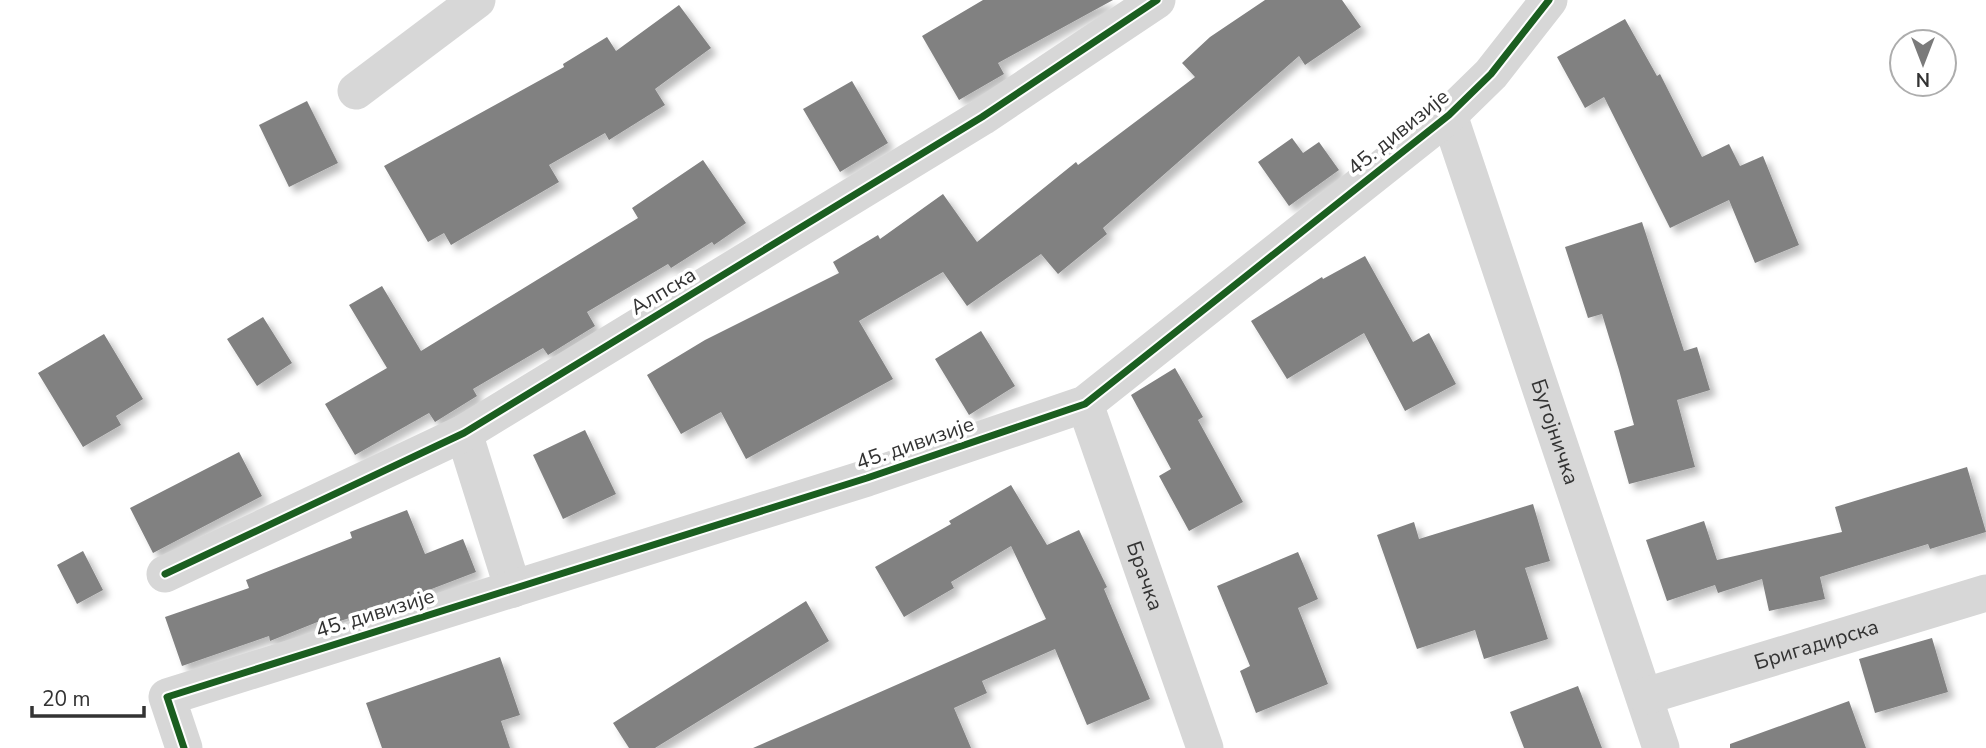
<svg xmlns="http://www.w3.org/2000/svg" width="1986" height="748" font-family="'Nunito Sans',sans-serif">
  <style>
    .building { fill: #818181; filter: url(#shadow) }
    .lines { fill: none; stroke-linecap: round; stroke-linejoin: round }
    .street { stroke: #d7d7d7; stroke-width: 37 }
    .cycleway-casing { stroke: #fff; stroke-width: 11 }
    .cycleway { stroke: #1b5e20; stroke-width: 7 }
    .labels { text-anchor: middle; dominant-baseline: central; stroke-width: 7; stroke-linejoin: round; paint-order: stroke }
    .street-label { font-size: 21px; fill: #333; stroke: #fff }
  </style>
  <defs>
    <filter id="shadow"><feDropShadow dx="6" dy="6" stdDeviation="3.5" flood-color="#0004"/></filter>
  </defs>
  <rect width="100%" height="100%" fill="#fff"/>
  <path class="building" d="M983,0H1113L998,63L1004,74L959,100L922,36Z
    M1265,0H1342L1361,27L1305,65L1299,56L1103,228L1107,234L1058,274L1041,254L967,306L943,272L859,321L893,379L746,459L721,412L681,434L647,375L705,340L839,273L833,262L878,235L880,239L943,194L977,242L1076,162L1078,165L1195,77L1182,63L1210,37Z
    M679,5L711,48L655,89L665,105L609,140L605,133L549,165L559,182L451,245L444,233L428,242L384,166L564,67L563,64L607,37L616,51Z
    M1625,19L1657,76L1660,74L1702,157L1729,144L1740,166L1763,156L1799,245L1755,263L1729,200L1670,228L1604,97L1585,108L1557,57Z
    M852,81L888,143L840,172L803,109Z
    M307,101L338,163L289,187L259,125Z
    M1292,138L1303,153L1319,142L1339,170L1289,206L1258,162Z
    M703,160L746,223L714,245L712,242L671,268L668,264L587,312L595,326L548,355L543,348L473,389L477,396L435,422L429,413L355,455L325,404L387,368L349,305L382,286L421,351L638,218L632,208Z
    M1642,222L1684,351L1697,347L1710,390L1677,400L1695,467L1629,484L1614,431L1634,425L1619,370L1602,314L1588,318L1565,247Z
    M1365,256L1413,342L1429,333L1456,384L1405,411L1364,333L1287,379L1251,321L1322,277L1323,279Z
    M263,317L292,363L257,386L227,339Z
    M981,331L1015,386L969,415L935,359Z
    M104,334L143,399L116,416L121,425L83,447L38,373Z
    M1175,368L1203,417L1198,420L1243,502L1189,531L1159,476L1171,469L1131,395Z
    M585,430L616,494L563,519L533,455Z
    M239,452L262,496L153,553L130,508Z
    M1967,467L1986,532L1930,549L1928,544L1820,577L1825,599L1769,611L1762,579L1718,593L1715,585L1667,601L1646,540L1704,521L1717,560L1842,532L1835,507Z
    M1011,485L1047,545L1079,530L1107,587L1104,589L1150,699L1087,725L1055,649L982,681L987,693L954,708L971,748H753L1046,619L1011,546L951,582L954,588L904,617L875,567L951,524L949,521Z
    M1533,504L1550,561L1525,568L1548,639L1484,659L1475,630L1417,649L1377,535L1414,522L1419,539Z
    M407,510L425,554L463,539L476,572L382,608L327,625L325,619L270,641L269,636L182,666L165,617L249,588L246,580L352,538L350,532Z
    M83,551L103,590L77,604L57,565Z
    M1298,552L1318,599L1298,608L1328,684L1256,713L1240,671L1250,666L1217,586Z
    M806,601L829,641L655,748H629L613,723Z
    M1932,638L1948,692L1875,713L1859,659Z
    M500,657L520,715L501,721L510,748H382L366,703Z
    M1578,686L1602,748H1524L1510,712Z
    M1849,701L1866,748H1730V744Z"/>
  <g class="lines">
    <g class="street">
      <path d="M356,91L477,0"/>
      <path id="s1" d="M1449,115L1661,748"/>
      <path id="s2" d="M1085,404L1205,748"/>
      <path d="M464,433L513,589"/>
      <path d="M165,574L464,433L982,117L1157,0"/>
      <path id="s3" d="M1646,696L1986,593"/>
      <path d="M184,748L167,697L867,478L1085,404L1449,115L1491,74L1549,0"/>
    </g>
    <g class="cycleway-casing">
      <path id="cycleway" d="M165,574L464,433L982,117L1157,0
        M184,748L167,697L867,478L1085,404L1449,115L1491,74L1549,0"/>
    </g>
    <use href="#cycleway" class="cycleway"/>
  </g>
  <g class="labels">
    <g class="street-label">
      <text transform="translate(1398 132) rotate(-39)">45. дивизије</text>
      <text transform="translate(663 291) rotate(-31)">Алпска</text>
      <text stroke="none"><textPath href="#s1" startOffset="334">Бугојничка</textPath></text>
      <text transform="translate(915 443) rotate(-19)">45. дивизије</text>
      <text stroke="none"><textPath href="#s2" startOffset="182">Брачка</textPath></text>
      <text transform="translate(375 613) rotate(-17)">45. дивизије</text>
      <text stroke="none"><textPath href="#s3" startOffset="178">Бригадирска</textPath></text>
    </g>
  </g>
  <g transform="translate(1923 63) rotate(180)"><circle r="33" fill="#ffffff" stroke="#adadad" stroke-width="2"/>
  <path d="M0-5L12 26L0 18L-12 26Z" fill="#7a7a7a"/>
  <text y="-10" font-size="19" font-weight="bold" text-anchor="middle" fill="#333333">N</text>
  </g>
  <path d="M32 706v10h112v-10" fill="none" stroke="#333333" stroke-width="3.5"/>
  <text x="42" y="706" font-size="21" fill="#333333" stroke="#ffffff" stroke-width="5" paint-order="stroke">20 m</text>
</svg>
